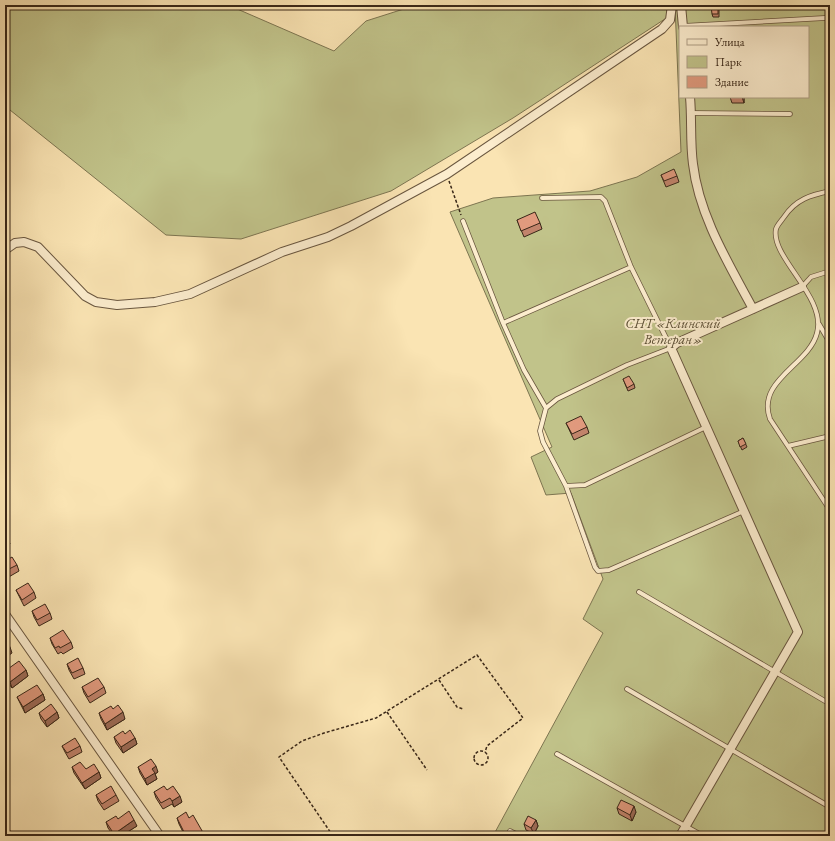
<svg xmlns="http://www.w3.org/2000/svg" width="835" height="841" font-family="'EB Garamond',serif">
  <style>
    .green { fill: #c1c38a; stroke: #7d7551; fill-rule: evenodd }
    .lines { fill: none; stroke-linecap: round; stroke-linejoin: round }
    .lane-casing { stroke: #69563f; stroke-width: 5.5 }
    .street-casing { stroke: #69563f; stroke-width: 10 }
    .path { stroke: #392718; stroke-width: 1.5; stroke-dasharray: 3 2; stroke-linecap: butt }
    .lane { stroke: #fcedce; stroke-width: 4 }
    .street { stroke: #fcedce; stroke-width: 8 }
    .wall { fill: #c2846c; stroke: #392718 }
    .shaded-wall { fill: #9e6c58; stroke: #392718 }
    .building { fill: #e19a7e; stroke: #392718 }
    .labels { text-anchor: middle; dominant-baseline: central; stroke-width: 4; stroke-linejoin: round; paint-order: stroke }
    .park-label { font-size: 14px; font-style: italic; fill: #5b4e34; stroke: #fcedce }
  </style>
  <rect width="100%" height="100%" fill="#fae4b3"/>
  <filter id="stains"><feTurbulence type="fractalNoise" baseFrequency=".005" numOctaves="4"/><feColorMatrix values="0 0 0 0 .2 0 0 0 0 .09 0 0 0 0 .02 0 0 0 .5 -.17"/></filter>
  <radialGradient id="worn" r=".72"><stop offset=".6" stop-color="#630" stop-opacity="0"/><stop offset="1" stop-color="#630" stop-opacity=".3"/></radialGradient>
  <path class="green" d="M5,5H228L334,51L366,21L410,7L411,5H666L668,17L513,118L391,191L241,239L166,235L5,106Z
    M675,5H830V836H493L603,633L583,619L603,579L571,493L546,495L531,457L552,447L450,212L493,198L590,191L637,177L681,152ZM680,27H808V97H680Z"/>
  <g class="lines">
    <g class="lane-casing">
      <path id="lane" d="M683,26L825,18
        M691,113L790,114
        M830,191C811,195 796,199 784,217C782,220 777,225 776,229C770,257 827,297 817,333C809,365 756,380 770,419L830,510
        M542,198L601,197L605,201L631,267L671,348L627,365L557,399L546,408L540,431L543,442L566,486L585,485L706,427
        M463,221L503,323L524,370L546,408
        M802,287L811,277L830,271
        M503,323L631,267
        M819,324L830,343
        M788,446L830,436
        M566,486L595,567L598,571L609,570L744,511
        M639,592L830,704
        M627,689L830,807
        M557,754L703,836
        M510,831L520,836"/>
    </g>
    <g class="street-casing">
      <path id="street" d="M681,5L683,27
        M690,97C692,119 690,142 693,164C699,216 729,264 753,309
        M5,250L15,243L24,242L38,247L85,296L96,302L117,305L155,302L190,294L282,252L328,237L351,226L447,174L662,29L670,20L672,5
        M5,614L160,836
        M5,831L8,836
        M680,836L798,632L671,348L677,343L802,287"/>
    </g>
    <path class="path" d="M449,181L461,215
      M439,680L457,707L463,709
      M387,712L427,770
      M474 758a7 7 0 1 1 14 0a7 7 0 1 1-14 0Z
      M333,836L279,757L302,741L324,733L376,718L477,655L523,718L487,746L485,752"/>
    <use href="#lane" class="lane"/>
    <use href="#street" class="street"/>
  </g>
  <path class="wall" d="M719,8V17H713L712,14Z
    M730,97H744V103H732Z
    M661,175L677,176L679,182L666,187Z
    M517,220L540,223L542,229L524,237Z
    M623,379L634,384L635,388L628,391Z
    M566,423L587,427L589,433L574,440Z
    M743,438L747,447L742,450L738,441Z
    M5,532L8,538L10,544L5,547Z
    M5,561L17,565L19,571L7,578L5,575Z
    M16,590L34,592L36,598L24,606Z
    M32,611L50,613L52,619L39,626L34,617Z
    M50,638L71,642L73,648L63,654L61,652L58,654L52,644Z
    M67,664L83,668L85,674L74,679L69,670Z
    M26,670L28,676L12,688L9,684L5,686V671Z
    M82,687H104L106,693L90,703L84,693Z
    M43,694L45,700L25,713L17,697Z
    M113,709L125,719L107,730L101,719L99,713Z
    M57,712L59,718L47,727L41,719L39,713Z
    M125,734L135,738L137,744L123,753L116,743L114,737Z
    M62,746H80L82,752L69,759L65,752Z
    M72,767L99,772L101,778L85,789L74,773Z
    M138,767L158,772L155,774L157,779L147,785L140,773Z
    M167,790L182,802L174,807L172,804L163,809L156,798L154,792Z
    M96,795H116L119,801L104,810L98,801Z
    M617,808L636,812L632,821L619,814Z
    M177,818H189L205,836H185L179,824Z
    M118,819L137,826L121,836H114L108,828L106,822Z
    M536,820L538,826L534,834L526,830L524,824Z"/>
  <path class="shaded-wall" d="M742,97H744V103Z
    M10,647L12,653L5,658V651Z
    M26,670L28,676L12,688L10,682Z
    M43,694L45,700L25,713L23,707Z
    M57,712L59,718L47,727L45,721Z
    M123,712L125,719L107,730L105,724Z
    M135,738L137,744L123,753L121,747Z
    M156,766L158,772L155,774L157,779L147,785L145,779L152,769Z
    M99,772L101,778L85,789L82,783Z
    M180,796L182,802L174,807L172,801Z
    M634,806L636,812L632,821L630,815Z
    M134,820L137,826L121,836H115L114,834Z
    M536,820L538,826L534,834L531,828Z"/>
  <path class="building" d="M718,5V14H712L711,6Z
    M674,169L677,176L664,181L661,175Z
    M535,212L540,223L521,231L517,220Z
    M629,376L634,384L627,388L623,379Z
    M581,416L587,427L572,434L566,423Z
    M743,438L746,444L740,447L738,441Z
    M5,532L8,538L5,539Z
    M12,557L17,565L5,571V561Z
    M28,583L34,592L22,600L16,590Z
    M45,604L50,613L37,620L32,611Z
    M63,630L71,642L60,648L59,646L55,648L50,638Z
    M5,639L10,647L5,651Z
    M78,658L83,668L72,673L67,664Z
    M19,661L26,670L10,682L7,678L5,679V671Z
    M98,678L104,687L88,697L82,687Z
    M37,685L43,694L23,707L17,697Z
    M51,704L57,712L45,721L39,713Z
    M118,705L123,712L105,724L99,713L111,706L113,709Z
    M130,730L135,738L121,747L114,737L123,731L125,734Z
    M75,738L80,746L67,753L62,746Z
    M151,759L156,766L152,769L155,773L145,779L138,767Z
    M80,762L86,769L94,764L99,772L82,783L72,767Z
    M111,786L116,795L102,804L96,795Z
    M164,786L167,790L173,786L180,796L172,801L170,798L161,803L154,792Z
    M621,800L634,806L630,815L617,808Z
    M129,811L134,820L114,834L106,822L116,816L118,819Z
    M186,812L189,818L193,815L205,836H186L177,818Z
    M528,816L536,820L531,828L524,824Z"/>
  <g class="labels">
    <g class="park-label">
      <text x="673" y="323">СНТ «Клинский<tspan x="673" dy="16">Ветеран»</tspan></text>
    </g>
  </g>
  <rect width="835" height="841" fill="none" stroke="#fae4b3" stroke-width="20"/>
  <rect x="6" y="6" width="823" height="829" fill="none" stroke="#392718" stroke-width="2"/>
  <rect x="10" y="10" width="815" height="821" fill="none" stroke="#392718"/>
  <rect x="679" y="26" width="130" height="72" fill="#fcedce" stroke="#ae9e85"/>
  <rect x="687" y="39" width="20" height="6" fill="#fcedce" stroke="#ae9e85"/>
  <text x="715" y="46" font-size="12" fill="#392718">Улица</text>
  <rect x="687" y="56" width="20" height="12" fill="#c1c38a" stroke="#ae9e85"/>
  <text x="715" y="66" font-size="12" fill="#392718">Парк</text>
  <rect x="687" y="76" width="20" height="12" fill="#e19a7e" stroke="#ae9e85"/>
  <text x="715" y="86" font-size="12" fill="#392718">Здание</text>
  <rect width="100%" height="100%" filter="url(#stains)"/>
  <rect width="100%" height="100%" fill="url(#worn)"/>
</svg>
